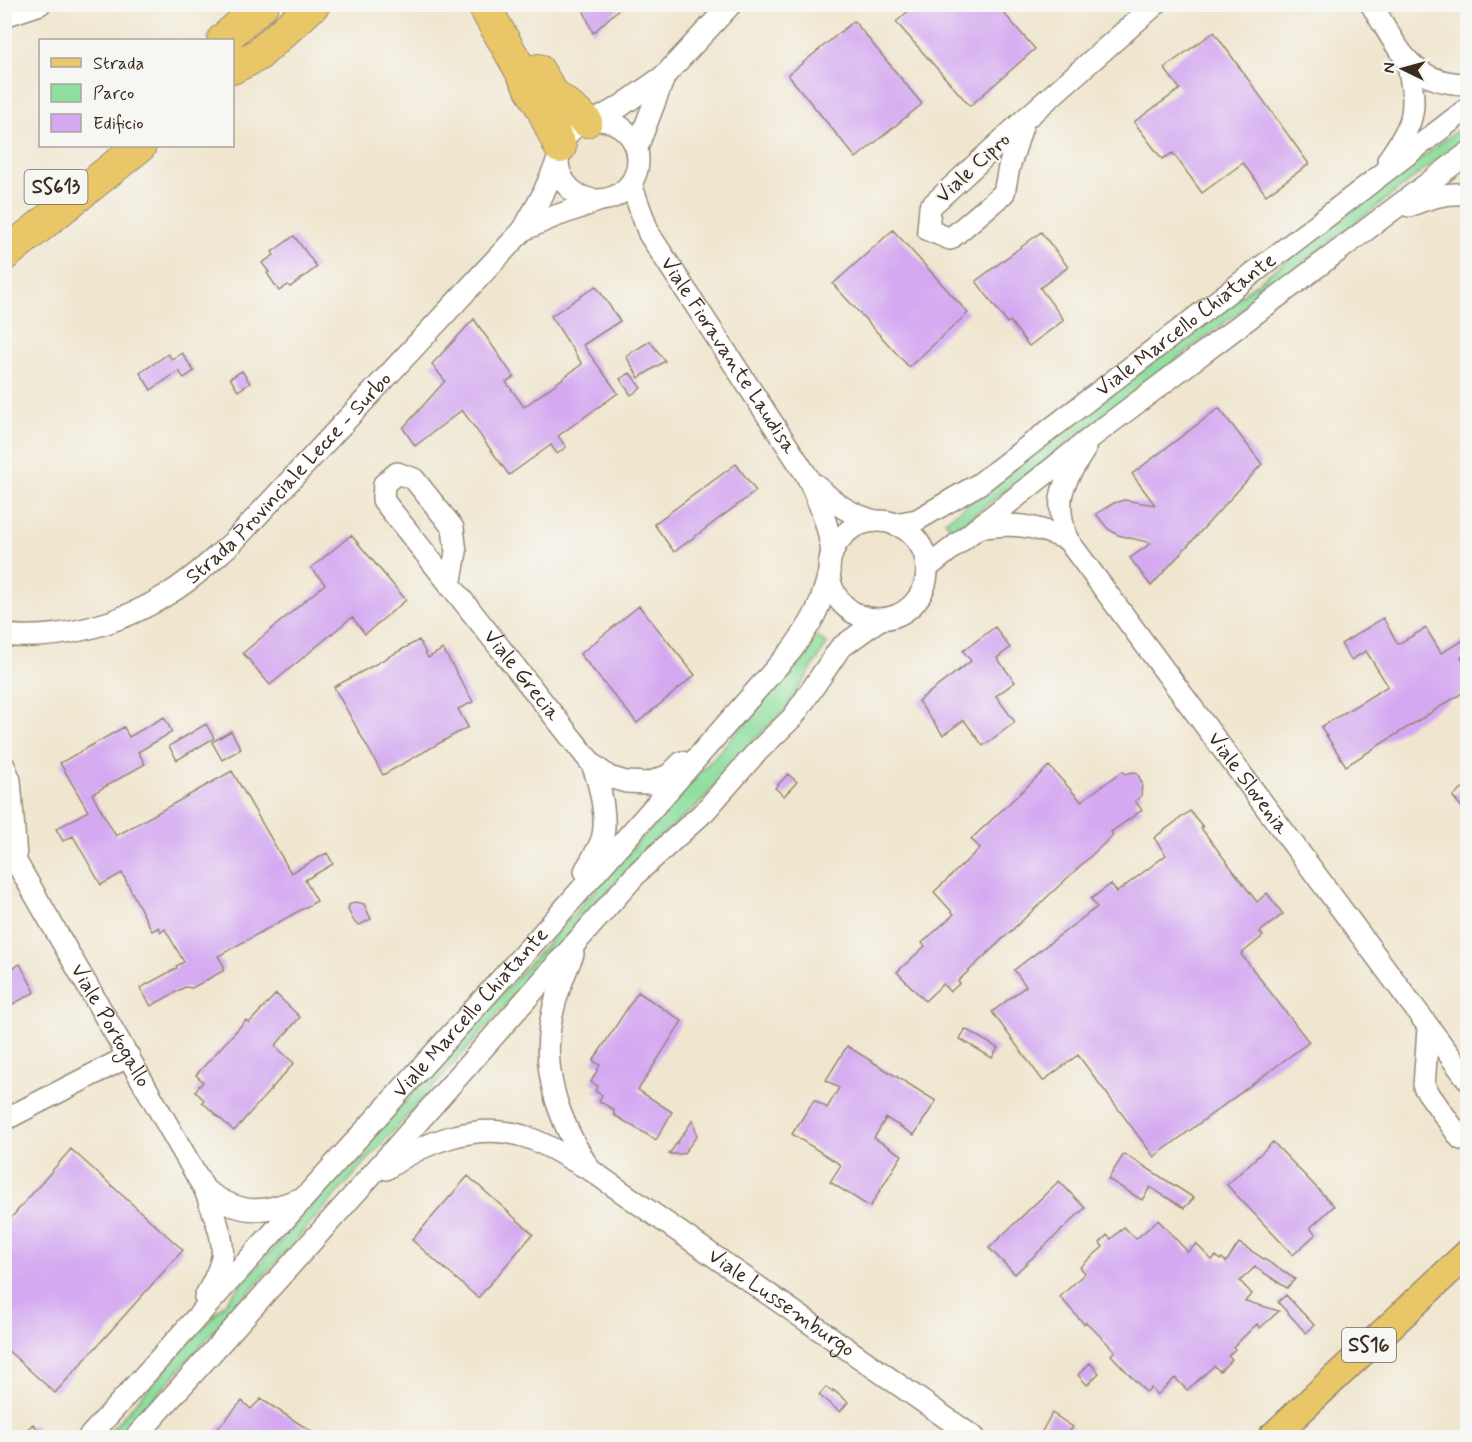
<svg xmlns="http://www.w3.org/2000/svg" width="1472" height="1442" font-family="Mynerve,sans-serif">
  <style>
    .green { fill: #8ede9e; stroke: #64845e; stroke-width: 1.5 }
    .building { fill: #d4a9f1 }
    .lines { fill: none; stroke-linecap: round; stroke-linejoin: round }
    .minor-casing { stroke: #968876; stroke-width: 24 }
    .major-casing { stroke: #968876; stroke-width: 30 }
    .highway-casing { stroke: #968876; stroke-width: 34 }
    .minor { stroke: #fff; stroke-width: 21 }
    .major { stroke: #e9c769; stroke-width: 27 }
    .highway { stroke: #e9c769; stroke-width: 32 }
    .labels { text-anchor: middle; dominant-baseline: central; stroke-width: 4.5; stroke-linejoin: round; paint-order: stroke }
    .shield { fill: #f6f6f2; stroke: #73675e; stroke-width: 1.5 }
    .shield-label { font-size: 20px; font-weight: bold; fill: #3b2a1e }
    .street-label { font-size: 21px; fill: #3b2a1e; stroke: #f6f6f2 }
  </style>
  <rect width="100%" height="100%" fill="#f6f6f2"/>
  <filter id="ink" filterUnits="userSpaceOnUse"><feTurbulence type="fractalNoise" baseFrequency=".0167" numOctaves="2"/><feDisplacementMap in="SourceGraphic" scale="12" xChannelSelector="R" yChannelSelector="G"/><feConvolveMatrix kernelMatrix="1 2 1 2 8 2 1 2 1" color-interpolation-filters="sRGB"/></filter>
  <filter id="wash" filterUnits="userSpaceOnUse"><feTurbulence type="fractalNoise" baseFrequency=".008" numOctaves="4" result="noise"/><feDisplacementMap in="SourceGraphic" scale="24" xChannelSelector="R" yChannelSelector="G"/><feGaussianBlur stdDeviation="1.35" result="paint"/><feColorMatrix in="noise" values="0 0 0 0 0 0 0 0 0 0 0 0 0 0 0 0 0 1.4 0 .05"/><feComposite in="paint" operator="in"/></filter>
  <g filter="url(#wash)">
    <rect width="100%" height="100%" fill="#f0e6cf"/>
    <path class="green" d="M1467,123V137L954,530L945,521Z
      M817,636L827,644L786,709L754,740L700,803L647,848L119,1437L104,1438L743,725Z"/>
    <g id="blocks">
      <path class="building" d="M581,4H624L593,33Z
        M916,4H996L1035,49L970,106L896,22Z
        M854,21L922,104L856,158L788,75Z
        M1214,32L1309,164L1266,195L1243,163L1202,193L1173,153L1162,159L1134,122L1180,89L1164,68Z
        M893,230L968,313L909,367L833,284Z
        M1041,232L1068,267L1040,288L1064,320L1029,346L1010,321L1007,323L976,281Z
        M294,236L317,267L290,287L288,285L279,291L267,273L269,272L262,263L274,255L272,252Z
        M596,286L620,321L583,345L618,393L558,436L566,447L557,454L551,445L509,475L462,410L415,446L403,428L445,381L432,364L474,319L514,377L506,382L524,407L582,364L551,316Z
        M650,341L665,361L639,378L626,356Z
        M182,353L194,371L184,378L179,371L151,390L140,373L168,354L172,359Z
        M242,371L250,383L238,391L230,378Z
        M630,373L641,388L631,395L620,379Z
        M1219,408L1262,464L1151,586L1130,558L1151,543L1118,535L1108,529L1096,514L1114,503L1124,500L1155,505L1132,474Z
        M736,464L756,491L674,552L654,524Z
        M351,535L406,600L365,634L352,617L270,685L243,653L325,584L311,568Z
        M639,606L695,675L637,723L580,654Z
        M1383,618L1398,644L1426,628L1441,653L1464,640L1467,646V654L1461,657L1467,668V690L1346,766L1321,727L1388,686L1366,651L1351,660L1341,644Z
        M995,627L1010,648L997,658L1015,682L996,696L1015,722L983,746L964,720L943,735L918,701L971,661L963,651Z
        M419,640L428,658L443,649L473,702L458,709L468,727L383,775L334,687Z
        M164,717L172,732L138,752L145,764L92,794L116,836L232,771L291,873L327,853L333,864L305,880L317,901L218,956L224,966L223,971L192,988L185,987L151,1006L140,988L177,968L176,966L184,962L165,929L161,932L159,927L152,931L122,873L101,885L73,836L63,841L56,829L88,811L60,763L124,727L129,737Z
        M206,724L214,738L177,760L169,746Z
        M231,731L241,749L222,760L212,742Z
        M1049,766L1081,801L1123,771L1125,774L1133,772L1137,773L1142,783L1141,796L1135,801L1142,810L1111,832L1113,835L958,981L960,983L950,992L943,984L925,1001L897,972L925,946L922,943L954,914L934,892L980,848L971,839Z
        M788,774L797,782L784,796L775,788Z
        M1467,784V813L1453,797Z
        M1190,811L1203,827L1201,828L1257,902L1267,893L1283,914L1260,932L1263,936L1241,954L1309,1042L1154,1157L1078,1055L1043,1081L992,1012L1026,986L1014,970L1097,907L1091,899L1111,884L1117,892L1166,855L1154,838Z
        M355,902L364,904L371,919L360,925L355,923L348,910L349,905Z
        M20,964L35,992L4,1009V973Z
        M638,992L682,1021L638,1090L672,1112L656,1140L614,1115V1110L599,1101L602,1095L595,1091L598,1086L591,1082L600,1065L593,1061Z
        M276,994L300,1017L275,1046L294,1063L234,1131L202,1102L204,1100L195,1091L203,1082L196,1075L246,1020L249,1023Z
        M965,1029L998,1048L992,1058L960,1039Z
        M847,1046L936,1101L914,1135L886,1118L874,1138L902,1155L870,1207L830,1182L841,1165L792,1134L814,1100L827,1108L839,1088L826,1080Z
        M693,1120L697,1136L683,1154H669Z
        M1273,1142L1334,1206L1310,1228L1316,1234L1293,1255L1227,1185Z
        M71,1149L183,1250L55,1393L4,1347V1226Z
        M1124,1154L1136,1161L1194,1198L1184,1208L1150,1187L1142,1200L1108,1179Z
        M468,1176L533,1234L478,1298L412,1240Z
        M1059,1181L1085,1208L1015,1274L989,1248Z
        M1158,1220L1188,1252L1196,1244L1212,1260L1216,1256L1220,1260L1222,1258L1226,1262L1239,1243L1295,1279L1287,1288L1255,1267L1240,1281L1252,1294L1245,1301L1279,1311L1260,1328L1257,1324L1233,1347L1235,1349L1228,1356L1232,1359L1220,1371L1214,1366L1187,1390L1175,1378L1157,1395L1151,1388L1146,1392L1111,1355L1115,1351L1086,1322L1084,1324L1060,1297L1085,1273L1080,1267L1103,1247L1100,1243L1107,1235L1111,1239L1124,1227L1136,1239Z
        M1286,1295L1314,1325L1306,1333L1278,1302Z
        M1090,1363L1099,1373L1087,1385L1078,1375Z
        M826,1387L832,1392L833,1390L848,1402L840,1412L819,1395Z
        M261,1399L320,1437H210L242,1401L251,1409Z
        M1052,1413L1073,1427L1065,1437H1039Z
        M33,1424L40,1431L35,1437H19Z"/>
    </g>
  </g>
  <g filter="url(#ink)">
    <use href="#blocks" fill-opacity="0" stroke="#968876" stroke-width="1.5"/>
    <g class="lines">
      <g class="minor-casing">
        <g id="minor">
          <path d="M1371,4C1399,48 1409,84 1468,84"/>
          <path d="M4,16L40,4"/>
          <path d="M598,119L621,106L665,75L731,4"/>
          <circle cx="598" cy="160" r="40"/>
          <path d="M1024,120L1009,167L1004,193L950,239L928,230L930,207Z"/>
          <path d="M1024,120L1156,4"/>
          <path d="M637,148L665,75"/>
          <path d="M1388,160C1417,118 1417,110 1407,60"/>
          <path id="s1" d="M631,184L649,234L807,476C819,502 829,525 832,554"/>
          <path d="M1409,206C1431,197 1444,193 1468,194"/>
          <path d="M523,230L553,217L598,201"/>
          <path d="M816,485C835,504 849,514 875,521"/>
          <circle cx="878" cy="570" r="49"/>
          <path id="s2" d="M894,524L917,520L979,484L1468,108"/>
          <path d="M977,528C1014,522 1032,525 1067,539C1053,496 1063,484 1085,449"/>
          <path id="s3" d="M1067,539L1468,1080"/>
          <path d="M927,568L1093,436L1468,153"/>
          <path id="s4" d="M450,586L456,552L453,528L414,479L397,473L384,484L383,500L592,764L609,777L626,782L649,783L669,775L682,762"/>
          <path id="s5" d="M4,635C60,641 121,624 168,594C192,580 212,560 233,542L523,230L542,196L558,160"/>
          <path d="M4,766L10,780L16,857"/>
          <path id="s6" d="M4,841L205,1190C212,1210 225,1237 222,1258C219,1272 212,1284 205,1297"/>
          <path d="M585,871C590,862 597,852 601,842C609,822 600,784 592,764"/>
          <path d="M573,954C565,973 557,991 553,1011C539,1068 558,1120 589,1168"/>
          <path d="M1428,1028L1424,1087L1461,1139L1468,1141"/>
          <path d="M4,1120L129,1056"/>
          <path id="s7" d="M386,1169C425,1141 479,1121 526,1137C548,1144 569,1159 589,1169L975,1438"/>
          <path d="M205,1190C244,1217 261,1213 303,1198"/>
          <path id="s8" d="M88,1438L556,918L791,651C813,621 820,609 829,573"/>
          <path d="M135,1438L359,1189L639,871L705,811L754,755L793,717L840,648L880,619"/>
        </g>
      </g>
      <g class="major-casing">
        <path id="major" d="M1271,1438L1468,1253"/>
      </g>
      <g class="highway-casing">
        <path id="highway" d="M483,4L542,108L560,147
          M223,40L263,4
          M232,68L258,55L314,4
          M538,70L552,93L586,121
          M4,255L140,146"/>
      </g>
      <use href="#minor" class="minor"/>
      <use href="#major" class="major"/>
      <use href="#highway" class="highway"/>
    </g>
  </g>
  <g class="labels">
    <g class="shield">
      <rect x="24.5" y="170" width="63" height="34" rx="4.5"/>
      <rect x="1342" y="1328" width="54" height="34" rx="4.5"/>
    </g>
    <g class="shield-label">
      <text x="56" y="187">SS613</text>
      <text x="1369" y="1345">SS16</text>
    </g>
    <g class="street-label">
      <text transform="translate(973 168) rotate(-43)">Viale Cipro</text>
      <text stroke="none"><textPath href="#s2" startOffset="356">Viale Marcello Chiatante</textPath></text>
      <text stroke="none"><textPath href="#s1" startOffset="198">Viale Fioravante Laudisa</textPath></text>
      <text stroke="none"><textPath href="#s5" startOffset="340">Strada Provinciale Lecce - Surbo</textPath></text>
      <text stroke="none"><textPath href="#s4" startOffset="396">Viale Grecia</textPath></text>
      <text stroke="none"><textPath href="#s3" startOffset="304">Viale Slovenia</textPath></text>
      <text stroke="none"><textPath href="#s8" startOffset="572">Viale Marcello Chiatante</textPath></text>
      <text stroke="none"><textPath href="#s6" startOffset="213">Viale Portogallo</textPath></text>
      <text stroke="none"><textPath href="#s7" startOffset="454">Viale Lussemburgo</textPath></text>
    </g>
  </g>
  <rect width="1472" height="1442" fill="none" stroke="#f6f6f2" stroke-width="24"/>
  <rect x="39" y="39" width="195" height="108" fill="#f6f6f2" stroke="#aba49d" stroke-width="1.5"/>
  <rect x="51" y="58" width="30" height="9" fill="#e9c769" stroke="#aba49d" stroke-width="1.5"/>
  <text x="93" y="69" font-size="18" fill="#3b2a1e">Strada</text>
  <rect x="51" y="84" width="30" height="18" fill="#8ede9e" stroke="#aba49d" stroke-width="1.5"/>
  <text x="93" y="99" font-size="18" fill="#3b2a1e">Parco</text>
  <rect x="51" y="114" width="30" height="18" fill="#d4a9f1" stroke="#aba49d" stroke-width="1.5"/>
  <text x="93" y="129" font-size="18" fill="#3b2a1e">Edificio</text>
  <g transform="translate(1403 69) rotate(275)" stroke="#f6f6f2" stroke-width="4.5" paint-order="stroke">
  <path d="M0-4.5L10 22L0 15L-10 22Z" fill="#3b2a1e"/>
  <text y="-9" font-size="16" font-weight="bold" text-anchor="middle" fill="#3b2a1e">N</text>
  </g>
</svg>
